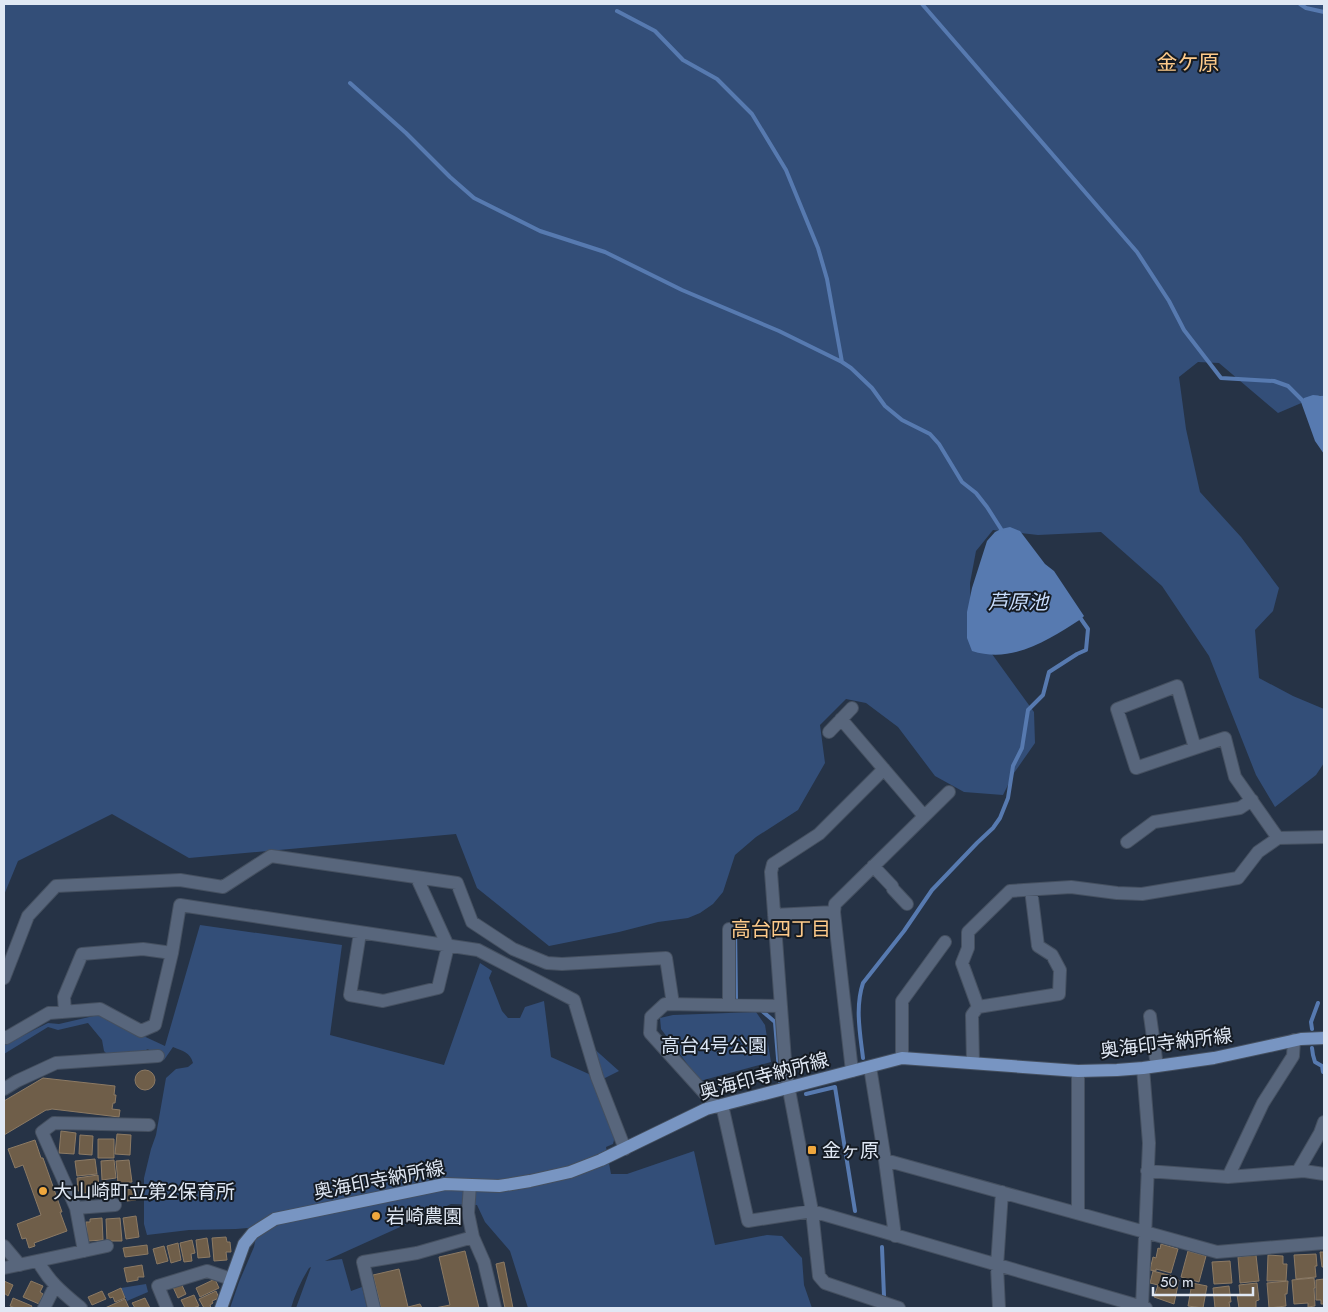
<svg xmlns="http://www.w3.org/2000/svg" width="1328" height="1312" font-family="Jost,'Noto Sans JP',sans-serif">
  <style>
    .green { fill: #334e78 }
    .water { fill: #577ab0 }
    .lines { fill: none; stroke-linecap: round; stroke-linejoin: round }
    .stream { stroke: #577ab0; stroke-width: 4 }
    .building { fill: #6f5e49; stroke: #8c7a64 }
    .minor-casing { stroke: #455060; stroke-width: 14 }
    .major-casing { stroke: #455060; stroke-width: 14 }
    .minor { stroke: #58667c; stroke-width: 12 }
    .major { stroke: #7895c2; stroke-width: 12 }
    .poi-dot { fill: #efa73d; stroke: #151b23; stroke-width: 2 }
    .labels { text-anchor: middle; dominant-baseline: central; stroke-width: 4; stroke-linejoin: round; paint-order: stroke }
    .street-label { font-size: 19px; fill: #e0e8f4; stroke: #151b23 }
    .park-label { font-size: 19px; fill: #dae5f5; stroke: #151b23 }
    .poi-label { font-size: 19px; fill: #e0e8f4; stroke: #151b23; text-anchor: start }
    .water-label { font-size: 20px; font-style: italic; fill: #c9defe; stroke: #151b23 }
    .neighbourhood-label { font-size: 20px; fill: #fdca8a; stroke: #151b23 }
    .quarter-label { font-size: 21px; fill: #fdca8a; stroke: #151b23 }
  </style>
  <rect width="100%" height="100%" fill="#263346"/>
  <path class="green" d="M4,4H1324V397L1320,395L1278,413L1219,363L1198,362L1179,377L1186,429L1200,492L1241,537L1279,588L1273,611L1255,630L1259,678L1293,696L1324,709V763L1316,775L1275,807L1256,775L1209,656L1162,586L1101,532L1038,535L993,530L976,551L970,583L971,625L1034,712L1035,743L1014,773L1003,795L964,792L935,776L898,727L866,703L846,699L820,725L825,763L798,810L756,837L735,855L723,892L713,904L700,913L688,918L658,922L619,932L549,946L477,888L456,834L189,858L112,814L18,861L4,895Z
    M200,925L342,945L330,1035L444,1065L480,963L492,971L489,978L502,1011L508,1018H520L525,1007L544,1001L551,1057L591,1075L615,1136L613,1144L606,1147L611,1174H627L694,1151L715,1245L767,1235L782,1236L802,1258L804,1285L812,1308H528L510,1251L485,1222L477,1205L451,1204L325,1261L342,1259L351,1291L362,1287L367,1308H296L311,1267L309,1268C301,1281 295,1294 291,1308H230L239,1282L254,1247L258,1227L236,1229L189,1230L147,1235L144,1224V1178L151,1149L156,1135L166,1078L176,1069L188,1067L193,1063C190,1052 183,1051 173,1047L164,1060L156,1057L148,1049L137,1054L109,1056L104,1051L102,1040L88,1023L58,1030L48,1027L4,1054V1045L48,1023L59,1024L98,1015L165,1046Z
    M756,1012L765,1025L771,1062L700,1081L661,1029L660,1018L673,1015Z
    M591,1046L619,1071L603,1079Z
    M146,1284L148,1292L127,1301L121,1288Z"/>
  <path class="water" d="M1313,395L1324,396V454L1315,441L1301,402L1304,398Z
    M1010,527L1020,531L1045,564L1054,571L1084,616L1081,619C1048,640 1013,664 972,651L967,638V612L972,588L987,541L995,532L1001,529Z"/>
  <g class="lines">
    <path class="stream" d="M922,4L1137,252L1169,301L1184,330L1221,378L1274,381L1288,386L1302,400
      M1300,4L1306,8L1324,12
      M617,11L655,31L683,60L717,79L752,114L786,170L818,248L827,279L842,362
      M350,83L406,133L450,177L474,198L540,231L605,252L682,290L779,331L842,362L851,368L872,388L885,406L902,420L930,434L939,444L962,482L976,493L987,507L1001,529
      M735,924L736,1000
      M761,1010L775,1022L780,1082
      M1312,1029L1311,1022L1318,1003
      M1312,1048L1313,1055L1315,1062L1322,1066L1323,1072
      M863,1058C860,1033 855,1007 863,983L904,931L932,890L977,843L993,828L1000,818L1008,798L1013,766L1022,748L1028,710L1043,695L1049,672L1077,654L1086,650L1088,629L1081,619
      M806,1094L835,1087L855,1211
      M882,1247L884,1296"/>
  </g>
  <path class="building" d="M135 1080a10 10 0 1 1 20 0a10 10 0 1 1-20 0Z
    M43,1078L115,1086L114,1095H116L115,1103H113L112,1109L120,1110L119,1117L52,1109L48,1110H46L4,1135V1101Z
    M61,1131L76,1133L74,1154L59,1153Z
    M117,1134L131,1135L130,1155L115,1154Z
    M80,1135L93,1136L92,1155L79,1154Z
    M98,1139H114V1158H98Z
    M35,1140L41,1158H43L62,1212H60L67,1231L34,1243L35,1246L29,1248L26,1238L22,1239L17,1224L41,1215L23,1165L15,1168L8,1149Z
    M95,1159L97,1174L77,1176L75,1161Z
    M114,1160L116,1178L102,1180L101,1161Z
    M129,1160L132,1182L118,1183L116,1161Z
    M98,1175L99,1191L83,1193L82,1190L78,1191L77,1178Z
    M135,1189L136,1200L127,1201L125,1190Z
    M136,1216L139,1237L126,1239L123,1218Z
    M102,1218L103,1240L88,1241L86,1222H90V1219Z
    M120,1218L122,1241H107L106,1219Z
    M226,1237L227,1242H230L231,1252H226L227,1260L214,1261L212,1238Z
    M207,1238L210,1257L198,1258L196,1240Z
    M192,1240L195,1253L191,1254L192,1261L184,1262L180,1243Z
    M178,1243L181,1260L171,1263L167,1246Z
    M1161,1244L1178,1249L1171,1273L1156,1269V1271L1150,1270L1153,1257L1156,1258L1158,1248L1160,1249Z
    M147,1245L148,1254L125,1257L123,1248Z
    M164,1246L168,1261L157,1264L153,1249Z
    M465,1251L479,1308H435L450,1305L439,1257Z
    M1188,1251L1206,1256L1199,1282L1181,1277Z
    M1320,1252H1324V1267H1322Z
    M1316,1254L1317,1266H1315L1316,1277L1296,1279L1294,1255Z
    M1256,1255L1259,1281L1240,1283L1238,1257Z
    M1268,1255L1283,1256V1264H1287L1286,1281H1267Z
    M1230,1261L1232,1283L1214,1284L1212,1262Z
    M504,1262L513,1308H505L496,1264Z
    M142,1265L144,1277H138V1280L127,1282L124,1268Z
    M399,1269L408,1307L420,1304L422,1308H381L373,1275Z
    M1153,1271L1176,1277L1175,1279L1179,1280L1174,1304L1154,1297L1158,1285L1150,1283Z
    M1314,1278L1315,1288H1314L1315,1306L1308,1307V1303L1294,1304L1292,1280Z
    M215,1279L219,1288L200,1297L196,1288Z
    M1324,1279V1304H1321V1300H1316V1280Z
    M4,1281L13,1285L8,1296L4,1293Z
    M31,1281L43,1286L40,1292L43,1294L39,1304L23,1297Z
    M1288,1281L1287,1294H1285L1286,1306L1269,1308L1267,1283Z
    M181,1283L186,1294L178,1298L173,1287Z
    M1192,1283L1207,1286L1203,1308L1188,1306Z
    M1257,1283L1259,1300L1256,1301V1308H1239L1237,1295L1240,1294L1239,1285Z
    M1229,1286L1231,1302H1229L1230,1308H1215L1213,1288Z
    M121,1288L125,1298L115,1302L113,1297L110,1298L108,1294Z
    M102,1291L106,1299L92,1305L88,1297Z
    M216,1291L219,1298L212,1301L213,1303L210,1305L211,1308H204L199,1299Z
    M194,1295L199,1306L193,1308H185L181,1300Z
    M13,1298L32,1306L31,1308H15L10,1306Z
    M145,1298L150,1308H135L132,1303Z
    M125,1299L129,1308H105Z"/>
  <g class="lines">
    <g class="minor-casing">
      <path id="minor" d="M841,719L924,816
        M829,732L852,708
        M1195,748L1136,768L1117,709L1177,686L1195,748L1225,738L1235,777L1278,838
        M884,769L819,834L773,864L771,872L786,1074L812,1211L819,1276L825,1283L899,1308
        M1127,842L1154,822L1240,808L1252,800
        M873,866L892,886L893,889L907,904
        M774,915L834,912
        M360,933L350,995L383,1001L438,988L448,946L417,878
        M4,978L28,916L56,886L180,880L223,887L271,856L457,883L472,922L513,949L547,963L562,964L666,958L673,1004
        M729,1005V929
        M978,1007L1059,994L1060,970L1052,955L1038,946L1031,890
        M65,1012L64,997L82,954L143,949L172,953
        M1150,1016L1157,1066
        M4,1037L6,1038L49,1013L100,1009L141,1031L155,1025L172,953L180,905L478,950L574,1000L597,1077L625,1149
        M902,1058V1001L945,942
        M973,1063L972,1015L978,1007L962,963L968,948V932L1010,891L1071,887L1117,893L1142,894L1238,878L1258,852L1278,838L1324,837
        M870,1067L885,1160L895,1236
        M852,1071L834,912L835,904L949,792
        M4,1089L17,1081L56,1063L158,1056
        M722,1105L748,1221L812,1211L1146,1308
        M717,1107L650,1033L651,1017L665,1004L781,1006
        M885,1160L1217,1252L1324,1243
        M1147,1171L1228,1177L1304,1171L1324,1174
        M1298,1171L1320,1133L1324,1122
        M1228,1177L1263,1103L1293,1056L1294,1040
        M470,1185L468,1213L473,1237L484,1262L495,1308
        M76,1208L115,1205
        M1078,1213V1071
        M4,1246L20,1265
        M84,1251L76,1208L42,1132L54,1123L149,1125
        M38,1261C49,1282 63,1293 81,1308
        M4,1268L107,1246
        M1142,1307L1149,1143L1143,1068
        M44,1308L55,1286
        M167,1308L158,1286L207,1271L231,1279
        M374,1308L363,1262L417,1253L473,1237
        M999,1308L997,1266L1002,1192"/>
    </g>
    <g class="major-casing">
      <path id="major" d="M221,1308L244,1244L253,1233L275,1219L445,1184L499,1186L530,1181L570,1172L601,1160L706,1109L902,1058L1078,1071L1117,1070L1143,1068L1214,1058L1301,1039L1324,1038"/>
    </g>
    <use href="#minor" class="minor"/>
    <use href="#major" class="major"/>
  </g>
  <g class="poi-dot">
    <rect x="807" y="1145" width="10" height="10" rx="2.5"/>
    <circle cx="43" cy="1191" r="5"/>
    <circle cx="376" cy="1216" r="5"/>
  </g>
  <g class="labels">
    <g class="street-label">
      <text transform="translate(1166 1043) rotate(-7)">奥海印寺納所線</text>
      <text transform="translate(764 1076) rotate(-15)">奥海印寺納所線</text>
      <text transform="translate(379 1180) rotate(-11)">奥海印寺納所線</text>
    </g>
    <g class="park-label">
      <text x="714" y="1045">高台４号公園</text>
    </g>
    <g class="poi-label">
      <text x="822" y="1150">金ヶ原</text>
      <text x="53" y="1191">大山崎町立第２保育所</text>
      <text x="386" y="1216">岩崎農園</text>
    </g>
    <g class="water-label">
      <text x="1018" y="602">芦原池</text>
    </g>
    <g class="neighbourhood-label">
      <text x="781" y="929">高台四丁目</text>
    </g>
    <g class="quarter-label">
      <text x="1188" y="63">金ケ原</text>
    </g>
  </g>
  <rect width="1328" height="1312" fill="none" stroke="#e0e8f4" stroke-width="10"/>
  <path d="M1153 1287v8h100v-8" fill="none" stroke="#e0e8f4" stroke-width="2.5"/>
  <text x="1160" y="1287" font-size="15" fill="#e0e8f4" stroke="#151b23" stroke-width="4" paint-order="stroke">50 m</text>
</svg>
